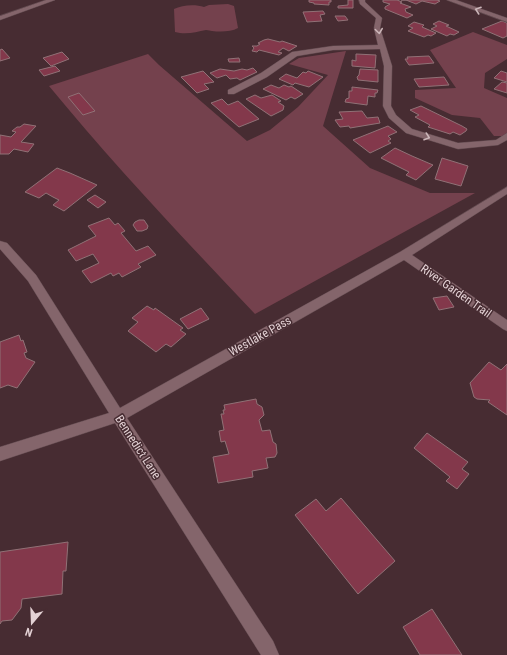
<svg xmlns="http://www.w3.org/2000/svg" width="507" height="655" font-family="'Roboto Condensed',sans-serif">
  <style>
    .green { fill: #74414d }
    .building { fill: #83384b; stroke: #907176 }
    .lines { fill: none; stroke-linecap: round; stroke-linejoin: round }
    .minor-casing { stroke: #60494e; stroke-width: 1 }
    .minor { fill: #84656b; fill-rule: evenodd }
    .oneway { stroke: #ccb7ba }
    .labels { text-anchor: middle; dominant-baseline: central; stroke-width: 3; stroke-linejoin: round; paint-order: stroke }
    .street-label { font-size: 12px; fill: #e4d2d5; stroke: #472c32 }
  </style>
  <rect width="100%" height="100%" fill="#472c32"/>
  <path class="green" d="M228,4L234,6L238,28C231,32 220,32 212,31C210,31 209,30 206,30C196,32 186,35 175,32L174,9C182,5 195,4 204,7L209,5Z
    M473,32L507,45V59L485,73L484,88L507,98V136H494L480,118L452,115L415,98V90L456,88L430,50Z
    M346,51L323,126L370,168L430,193H475L255,314C184,239 114,165 49,86L148,54L159,65L247,141L270,130L298,107L328,75L289,64L299,58Z"/>
  <path class="building" d="M309,0H331V2H329V5L314,4V3L309,2Z
    M348,0H353V8H338V6L348,5Z
    M383,0H397L402,2L400,3L411,7L405,9L406,12L413,15L407,18L385,9V7L390,4L383,2Z
    M401,0H437L440,1L435,4L422,1L416,4L406,0Z
    M323,11L325,14L320,15L322,21L307,22L303,12Z
    M335,16H345L348,20L338,21Z
    M439,21L449,25L446,26L459,32L454,35L450,34L447,36L431,29L437,26L433,24Z
    M502,21L507,23V36L503,38L482,29Z
    M414,22L424,25L422,27L436,33L431,36L428,35L424,37L408,31L413,28L408,26Z
    M268,39L280,42L282,41L297,46L289,51L283,48L278,52L282,53L279,55L259,50L257,52L252,51L254,48L252,46H257L260,44L258,43L264,40Z
    M2,49L10,58L0,61V50Z
    M62,52L69,59L51,66L43,58Z
    M356,54L376,55L375,68L352,66V60L356,61Z
    M429,56L434,63L409,65L405,59H408L407,57Z
    M239,58L240,62H229L228,59Z
    M55,66L60,71L44,76L39,70Z
    M253,68L257,72L240,80L237,78L230,79L226,75L217,78L210,73L220,69L234,71L242,69L247,70Z
    M360,69L378,70V82L358,80L357,77L359,75Z
    M203,71L214,82L204,84L209,89L197,93L181,77Z
    M308,71L323,77L309,87L295,83L293,85L279,79L286,74L297,78L303,72L306,73Z
    M501,71L507,73V82L494,78Z
    M444,77L449,85L419,87L414,79Z
    M502,82L507,83V93L494,89Z
    M271,85L279,88L284,85L289,87L291,86L303,94L295,99L291,97L286,100L263,89Z
    M352,87L378,90L377,93H375V97L368,96L367,105L345,102L346,99L349,98V91H352Z
    M79,93L95,111L83,115L68,97Z
    M255,95L261,98L272,95L281,101L278,102L284,106L283,110L271,116L246,99Z
    M222,99L228,105L238,101L259,119L239,127L211,103Z
    M421,106L462,126L467,129L466,131L460,135L453,132L450,134L428,127L430,125L415,117L419,115L410,110Z
    M362,111L367,118L378,117L380,123L350,128L349,126L340,127L335,120L343,119L339,112Z
    M24,124L36,126L21,142L34,144L28,152L14,149L9,154H0V135L11,137L16,132L12,131L17,127H20Z
    M388,126L397,132L388,136L391,139L388,141L391,143L370,153L353,140Z
    M395,148L412,156L433,165L416,180L406,175L409,172L381,158Z
    M442,158L468,166L461,186L435,179Z
    M57,168L70,173L97,185L64,211L53,205L59,200L53,197L46,193L39,198L25,192Z
    M95,195L106,202L98,208L87,200Z
    M109,218L115,225L118,223L125,231L121,233L136,251L148,246L156,255L138,264L141,267L122,277L119,273L113,276L111,273L91,283L82,271L99,263L93,254L76,261L68,250L96,236L88,226Z
    M139,220H144L148,226L147,229L142,231H137L133,225L135,222Z
    M447,296L454,307L439,310L433,298Z
    M147,306L154,310L155,308L183,328L180,330L186,334L171,347L166,344L156,352L128,331L138,322L132,318Z
    M201,308L209,319L188,329L180,319Z
    M19,335L21,341L23,340L27,352L24,353L26,358L35,362L17,388L8,385L0,388V342Z
    M489,362L501,370L507,364V415L488,402L490,400L477,399L474,397L470,383Z
    M256,399L257,404L262,407L264,415L259,420L262,431L270,430L273,442L276,444L277,453L275,457L266,458L268,468L252,471L253,477L218,483L213,457L229,454L225,441L221,442L219,431L224,430L221,414H224L223,410H225L224,405Z
    M427,433L468,462L462,469L469,474L457,489L446,481L450,477L414,448Z
    M341,498L395,561L358,594L295,515L316,499L326,511Z
    M68,542L66,571H63L62,594L22,599L21,608L12,620L2,621L0,624V552Z
    M432,609L462,655H420L403,627Z"/>
  <g class="lines">
    <g class="minor-casing">
      <path id="minor" d="M46,0H55L0,20V16Z
        M359,0H365V2L382,18L380,28L392,66L391,106L396,115L412,129L458,143L496,140L507,133V140L498,145L458,149L406,133L389,118L383,106L384,66L380,49L333,50L297,56L267,77L234,94H228V90L261,73L292,52L333,46L378,45L374,28L376,18L360,4Z
        M447,0H456L507,18V22Z
        M507,187V194L412,255L507,320V331L503,329L404,260L127,418L273,641L279,655H261L115,423L0,461V447L109,413L28,281L0,249V241L7,243L36,275L120,408L400,252Z"/>
    </g>
    <use href="#minor" class="minor"/>
  </g>
  <defs><path id="oneway-chevron" d="M-2-3.5L2.5 0L-2 3.5" fill="none" stroke-width="1.6" stroke-linecap="round" stroke-linejoin="round"/></defs>
  <g class="oneway">
    <use href="#oneway-chevron" transform="translate(478 10) rotate(-161)"/>
    <use href="#oneway-chevron" transform="translate(379 31) rotate(82)"/>
    <use href="#oneway-chevron" transform="translate(427 137) rotate(19)"/>
  </g>
  <g class="labels">
    <g class="street-label">
      <text transform="translate(456 291) rotate(35)">River Garden Trail</text>
      <text transform="translate(260 336) rotate(-29)">Westlake Pass</text>
      <text transform="translate(138 447) rotate(57)">Bennedict Lane</text>
    </g>
  </g>
  <g transform="translate(32 623) rotate(199)" stroke="#472c32" stroke-width="3" paint-order="stroke">
  <path d="M0-3L7 15L0 10L-7 15Z" fill="#e4d2d5"/>
  <text y="-6" font-size="11" font-weight="bold" text-anchor="middle" fill="#e4d2d5">N</text>
  </g>
</svg>
